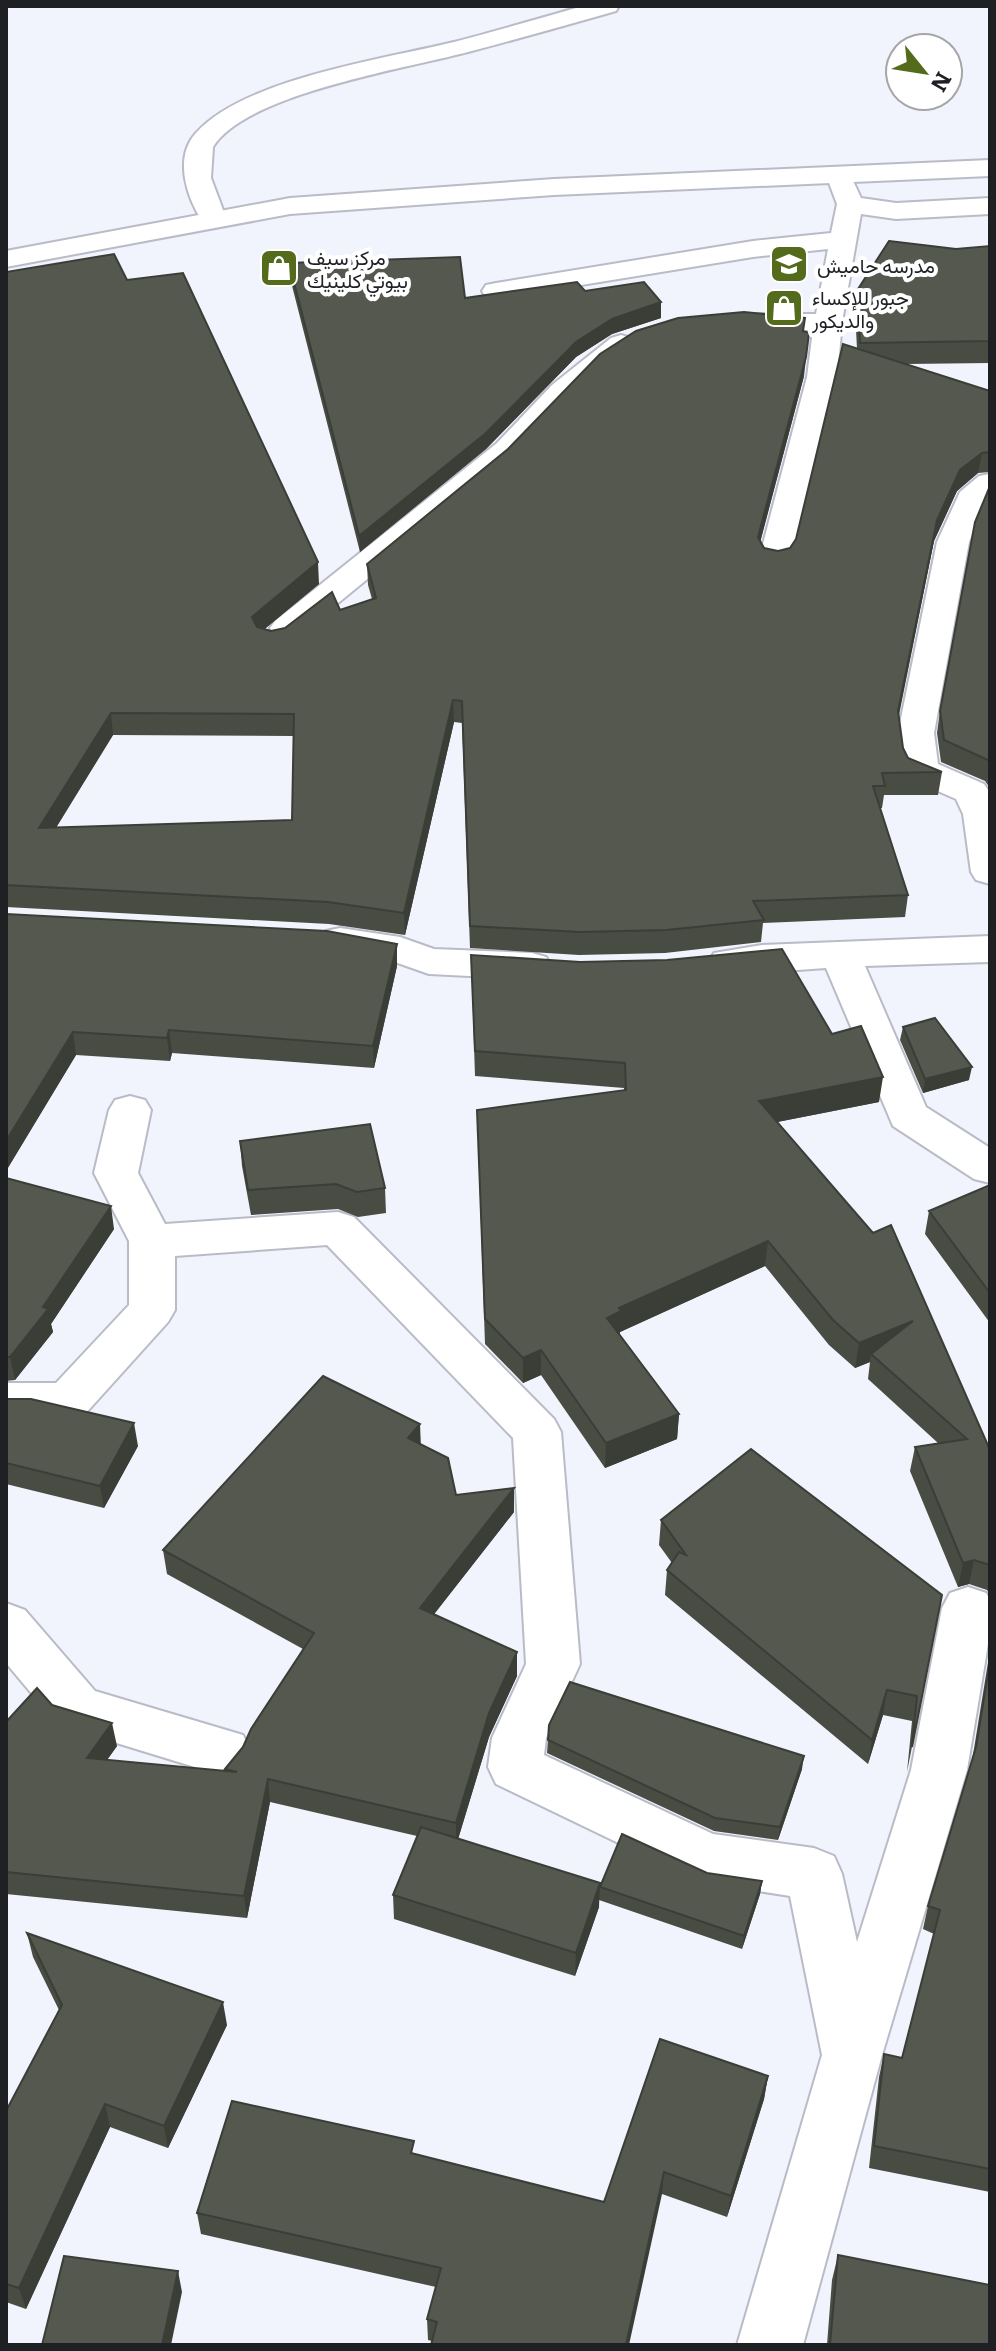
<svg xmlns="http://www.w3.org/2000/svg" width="996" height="2351" font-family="Literata,Vazirmatn,serif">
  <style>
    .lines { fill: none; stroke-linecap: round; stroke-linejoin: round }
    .street-casing { stroke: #b9bbc7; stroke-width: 4 }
    .primary-casing { stroke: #b9bbc7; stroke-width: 4 }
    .street { fill: #fff; fill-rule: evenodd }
    .primary { fill: #fff; fill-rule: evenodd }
    .wall { fill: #484c43; fill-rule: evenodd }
    .shaded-wall { fill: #3b3e37 }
    .building { fill: #54584e; stroke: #3b3e37; stroke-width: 2; fill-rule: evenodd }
    .labels { text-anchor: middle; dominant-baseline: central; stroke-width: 8; stroke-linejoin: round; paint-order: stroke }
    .far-poi-label { font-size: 20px; fill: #1f2024; stroke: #fff; text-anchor: start }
  </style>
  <rect width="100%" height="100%" fill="#f1f3fd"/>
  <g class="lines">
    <g class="street-casing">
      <path id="street" d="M583,6H619L616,11C567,25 518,39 468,52C408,68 245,94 213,147L211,178L226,218L222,224H204C187,199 173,158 196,133C244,79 384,59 454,42C497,31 540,18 583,6Z
        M839,167L848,170L861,198L896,203L990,198V214L896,219L861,214L842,322L837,377L791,559L787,566L775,569L763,566L759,559L807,377L813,330H743L733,328L729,322L733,316L743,314H816L828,249L753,257L496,299L486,297L482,291L486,285L496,283L753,241L831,233L837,204L826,175L830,170Z
        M621,335L631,338L635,344L631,350L572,397L519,455L299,635L287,638L275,635L270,628L275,621L497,443L552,385L611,338Z
        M990,474V499L985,503L969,542L934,733L938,764L984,784L990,793V884L976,880L971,872L963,814L956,799L908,778L903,770L898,733L937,542L960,492L979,476Z
        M340,928L400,937L434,949L532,953L546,957L552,966L546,975L532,979L429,974L392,961L326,949L320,940L326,931Z
        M990,936V962L865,966L926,1107L990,1148V1183L974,1179L893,1126L826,968L728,975L714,971L708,962L714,953L762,945Z
        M130,1096L145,1100L151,1110L138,1173L165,1224L338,1212L354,1217L554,1419L561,1432L580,1664L546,1738L544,1755L713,1834L814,1848L834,1856L842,1874L857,1942L911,1770L942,1608L950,1593L968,1587L986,1593L990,1600V1632L967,1770L882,2055L803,2345H737L822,2055L790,1896L707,1883L687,1876L496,1784L488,1767L492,1738L526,1664L513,1438L327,1245L175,1256V1310L168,1322L85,1414L68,1419H6V1383H56L129,1305V1241L94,1173L109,1110L115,1100Z
        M6,1603L25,1610L95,1691L243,1735L251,1752L243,1769L224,1776L58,1725L6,1663Z"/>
    </g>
    <g class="primary-casing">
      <path id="primary" d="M990,160V176L554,195L290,214L6,267V251L290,198L554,179Z"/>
    </g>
    <use href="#street" class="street"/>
    <use href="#primary" class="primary"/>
  </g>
  <path class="wall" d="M990,246V363L906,364L990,391V472L978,473L957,491L934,541L899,715L903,748L908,758L942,772L938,795H884L882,808H880L908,895L905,917L763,923L761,942L665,953L579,955L470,948L462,723L454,722L405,935L329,924L6,907V272L127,280L319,584L264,629L271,631L285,628L372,599L368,585L367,564L804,332V376L760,542L764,548L778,551L790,548L796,539L857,349L855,310L858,289L956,249ZM113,735L294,736L292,820L56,828Z
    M289,263L465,298L585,291L661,318L612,334L576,357L486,449L360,552L290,278Z
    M990,486V788L985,781L941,762L937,733L940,711Z
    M6,914L397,966L374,1068L172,1053L170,1061L76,1055L6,1171Z
    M471,955L832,1034L879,1102L777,1122L990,1450V1595L987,1590L969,1584L958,1587L910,1471L915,1447L938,1443L868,1379L870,1362L855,1368L829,1345L765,1266L620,1332V1335L679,1414L677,1439L605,1468L541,1375L523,1383L485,1344L477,1110L624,1090V1088L475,1076Z
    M903,1027L969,1080L923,1093L900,1040Z
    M240,1141L385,1188L386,1213L358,1217L338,1209L251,1215L242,1166Z
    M6,1178L114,1229L51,1324L53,1332L15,1380L6,1381Z
    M990,1185V1323L925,1234L929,1211Z
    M6,1399L138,1446L104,1508L6,1484Z
    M421,1444L456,1495L514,1512L434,1614L517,1676L489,1737L458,1839L600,1883V1887L707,1873L762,1881L760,1894L742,1949L599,1900V1907L575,1976L394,1919L393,1895L417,1836L270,1802L247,1918L6,1894V1722L52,1705L117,1746L107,1760L225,1771V1769L243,1747L303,1649L167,1574L163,1550Z
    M661,1520L942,1595L907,1772L912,1721L883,1715L868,1764L665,1595L667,1570L672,1563L659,1545Z
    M990,1650V2192L869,2168L879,2077L884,2054L902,2058L934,1934L923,1929L928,1906L972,1761Z
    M548,1740L802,1769L778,1840L714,1831L547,1753Z
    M27,1933L227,2025L168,2148L110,2127L26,2309L6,2302V2111L59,2010L33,1957Z
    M768,2076L764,2099L727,2217L662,2194L432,2341L428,2340L427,2319L436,2287L201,2234L197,2213L414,2154L604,2202Z
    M838,2255L990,2345H827L832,2280Z"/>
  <path class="shaded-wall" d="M661,302V318L612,334L576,357L486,449L360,552L359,536L576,342L612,319Z
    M809,333L804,376L756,558L758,537Z
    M982,453L978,473L957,491L934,541L895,732L898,711L937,520L960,470Z
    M318,562L319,584L254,638L252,617Z
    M453,700L454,722L405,935L404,913Z
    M111,713L113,735L42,850L39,828Z
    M397,944V966L374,1068L373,1046Z
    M169,1030L172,1053L170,1061L167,1038Z
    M73,1032L76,1055L6,1171V1141Z
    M972,1067L969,1080L923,1093L925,1079Z
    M883,1077L879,1102L757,1126L759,1101Z
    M111,1206L114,1229L51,1324L53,1332L15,1380L10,1357Z
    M768,1241L765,1266L620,1332V1336L607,1318L619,1308Z
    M913,1321L871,1354L870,1362L855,1368L859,1343Z
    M541,1350V1375L523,1383V1358Z
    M679,1414L677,1439L605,1468L606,1443Z
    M134,1423L138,1446L104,1508L100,1486Z
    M420,1424L421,1448L408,1438Z
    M514,1488V1512L421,1631L420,1608Z
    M974,1560L969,1584L958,1587L963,1563Z
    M517,1652V1676L489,1737L456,1846V1823L489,1713Z
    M887,1690L883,1715L868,1764L872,1740Z
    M112,1723L117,1746L92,1781L87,1758Z
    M804,1756L802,1769L778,1840L780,1827Z
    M268,1779L270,1802L247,1918L244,1896Z
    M762,1881L760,1894L742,1949L744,1936Z
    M600,1883L599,1907L575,1976L576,1953Z
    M223,2002L227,2025L168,2148L164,2126Z
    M768,2076L764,2099L727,2217L731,2196Z
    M105,2104L110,2127L26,2309L19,2288Z
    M664,2172L662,2194L629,2345H626Z
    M178,2271L182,2292L171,2345H162Z"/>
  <path class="building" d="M889,241L956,249L990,246V341L860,343L858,289Z
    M114,254L127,280L183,273L318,562L252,617L257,627L271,631L285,628L332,592L340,610L376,598L367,564L508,449L600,354L636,331L678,318L744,312L805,318L803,331L809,333L806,357L758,537L764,548L778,551L790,548L796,539L843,344L990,391V452L982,453L960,470L937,520L898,711L903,748L908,758L942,772L882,773L885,786H873L908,895L753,901L764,920L666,930L580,932L470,926L462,701L453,700L404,913L328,902L6,885V272ZM111,713L294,714L292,820L39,828Z
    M460,257L465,298L577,282L585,291L644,282L661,302L612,319L576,342L486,433L359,536L289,263Z
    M990,486V761L944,740L940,711L975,522Z
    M6,914L327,931L397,944L373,1046L169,1030L167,1038L73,1032L6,1141Z
    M782,949L832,1034L861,1026L883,1077L759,1101L873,1233L891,1225L990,1450V1565L974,1560L963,1563L915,1447L967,1439L871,1354L913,1321L859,1343L833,1320L768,1241L619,1308L621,1311L607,1318L679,1414L606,1443L541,1350L523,1358L485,1319L477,1110L626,1090L625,1063L475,1051L471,955L580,962L667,960Z
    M935,1018L972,1067L925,1079L903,1027Z
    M370,1124L385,1188L357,1192L336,1184L248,1190L240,1141Z
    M6,1178L111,1206L43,1307L48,1309L10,1357H6Z
    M990,1185V1293L929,1211Z
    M323,1376L420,1424L408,1438L448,1458L456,1495L514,1488L420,1608L517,1652L489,1713L456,1823L268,1779L244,1896L6,1872V1722L37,1688L52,1705L112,1723L87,1758L237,1772L225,1769L243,1747L251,1729L314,1633L163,1550Z
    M6,1399H31L134,1423L100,1486L6,1463Z
    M751,1449L942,1595L912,1747L917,1696L887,1690L872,1740L667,1570L679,1552L686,1555L661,1520Z
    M990,1661V2169L874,2146L884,2054L902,2058L940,1910L928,1906L976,1747Z
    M570,1682L804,1756L780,1827L715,1818L548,1740L549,1725Z
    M421,1827L600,1883L576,1953L393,1895Z
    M622,1834L707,1873L762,1881L744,1936L600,1887Z
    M27,1933L223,2002L164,2126L105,2104L19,2288L6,2284V2111L62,2005Z
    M660,2039L768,2076L731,2196L664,2172L626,2345H431L437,2322L427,2319L441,2268L197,2213L232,2101L414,2141L411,2153L604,2202Z
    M838,2255L990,2285V2345H830Z
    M64,2256L178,2271L162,2345H42Z"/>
  <defs>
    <g id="school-square" transform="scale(2)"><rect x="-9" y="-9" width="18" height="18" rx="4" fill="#536b1b" stroke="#fff"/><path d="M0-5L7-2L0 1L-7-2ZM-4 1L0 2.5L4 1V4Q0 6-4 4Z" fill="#fff"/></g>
    <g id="shop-square" transform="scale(2)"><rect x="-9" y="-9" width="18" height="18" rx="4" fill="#536b1b" stroke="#fff"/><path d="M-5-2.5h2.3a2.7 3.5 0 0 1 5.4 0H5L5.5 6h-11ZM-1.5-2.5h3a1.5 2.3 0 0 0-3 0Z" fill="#fff"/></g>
  </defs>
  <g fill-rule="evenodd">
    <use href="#school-square" x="789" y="264"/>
    <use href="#shop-square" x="279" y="268"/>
    <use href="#shop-square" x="784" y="308"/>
  </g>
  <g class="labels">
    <g class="far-poi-label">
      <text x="307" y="256">مركز سيف<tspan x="307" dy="23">بيوتي كلينيك</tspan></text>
      <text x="817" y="264">مدرسه حاميش</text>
      <text x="812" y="296">جبور للإكساء<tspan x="812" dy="23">والديكور</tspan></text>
    </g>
  </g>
  <rect width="996" height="2351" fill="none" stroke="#1f2024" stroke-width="16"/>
  <g transform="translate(924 72) rotate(120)"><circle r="38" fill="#ffffff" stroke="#a5a6a7" stroke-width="2"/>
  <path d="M0-6L14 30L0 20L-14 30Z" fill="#536b1b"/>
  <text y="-12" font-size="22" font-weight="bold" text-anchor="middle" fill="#1f2024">N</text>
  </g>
</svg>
